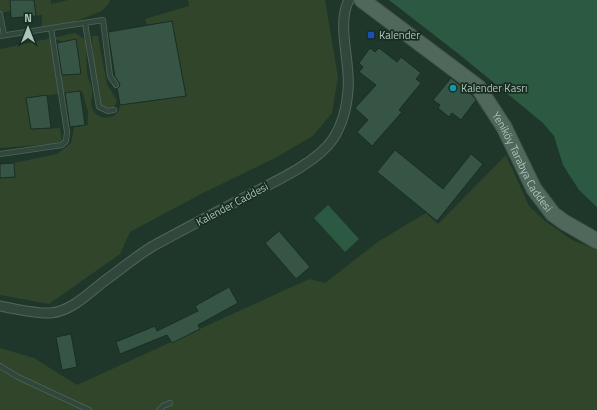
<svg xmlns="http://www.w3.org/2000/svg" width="597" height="410" font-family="'Titillium Web',sans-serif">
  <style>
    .green { fill: #30452a; fill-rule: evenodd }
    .water { fill: #2c5942 }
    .building { fill: #375545; stroke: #1a2e23 }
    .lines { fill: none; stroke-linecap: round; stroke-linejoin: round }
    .service-casing { stroke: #50665a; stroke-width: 6 }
    .minor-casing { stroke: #50665a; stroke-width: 11 }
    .primary-casing { stroke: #3f5449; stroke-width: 17 }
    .service { stroke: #32473c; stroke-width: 4.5 }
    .minor { stroke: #32473c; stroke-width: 9 }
    .primary { stroke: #50685b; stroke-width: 15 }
    .transit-dot { fill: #1a4fb4; stroke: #182c21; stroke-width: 1.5 }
    .culture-dot { fill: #0f9aa8; stroke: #182c21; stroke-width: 1.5 }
    .labels { text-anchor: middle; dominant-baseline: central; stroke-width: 3.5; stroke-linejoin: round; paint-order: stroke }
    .poi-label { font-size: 11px; fill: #acc5b9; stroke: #182c21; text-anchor: start }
    .street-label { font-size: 11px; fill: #acc5b9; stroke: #182c21 }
  </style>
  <rect width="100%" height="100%" fill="#1f372a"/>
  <path class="green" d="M0,0H10L11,11L0,13Z
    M34,0H51V4L68,0H109L110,2L102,11L66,25L42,30V15L36,16Z
    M188,0H325L338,77L332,113L313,136L275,158L203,193L130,232L120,254L49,304L0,295V178L15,177L14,163L57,154L71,143L74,127L88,125V111L82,91L26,98L31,129L60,128L62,141L50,144L0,148V49L24,44L75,33L86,40C86,51 86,61 87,71C87,78 91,83 92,89C93,95 90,102 92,108C97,122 120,120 120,105L185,96L172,21L147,25L145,19L189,6ZM52,38L64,42L76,39L80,73L61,75L55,43Z
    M92,36H98L107,84L117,101L112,111L102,112L95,105L99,96V87L94,80Z
    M506,155L529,206L545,221L572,240L597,250V410H0V348L34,358L77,385L309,279L325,283L379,241L426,213L438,224Z"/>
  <path class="water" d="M389,0H597V207L579,190L563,165L554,136L543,123L460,55Z
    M328,205L359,239L345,252L314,218Z"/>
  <path class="building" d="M10,0H34L36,16L11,18Z
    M172,21L186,96L120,105L117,88L119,87L120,84L115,77L108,32Z
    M76,39L81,74L62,75L57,43Z
    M370,48L375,52L379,48L397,62L401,57L421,73L416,79L421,83L399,110L402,112L372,146L357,132L368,120L355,108L376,85L359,72L363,67L359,63Z
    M451,78L472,95L476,100L461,120L452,113L449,117L438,108L440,105L433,100Z
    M80,91L85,125L70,127L65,93Z
    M47,95L51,128L31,129L26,98Z
    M395,150L443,189L471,154L483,164L437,221L377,172Z
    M14,163L15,177L0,178V164Z
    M279,231L310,267L296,279L265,243Z
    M229,287L238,303L198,325L200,329L172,343L167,335L120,354L116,342L155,326L157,331L198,311L195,306Z
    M71,334L77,367L62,370L56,337Z"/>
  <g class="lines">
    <g class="service-casing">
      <path id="service" d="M0,14L4,35
        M85,23L99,107L108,111L114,110
        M0,36L103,20L110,76L116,85
        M0,154L62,145L66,141L67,132L51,28
        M0,366L18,377L89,410
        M159,410L163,406L170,403"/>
    </g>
    <g class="minor-casing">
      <path id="minor" d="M0,306C14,309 37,314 51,313C71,311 88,294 103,282C120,270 135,257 153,246C184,229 215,213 247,196C272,183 317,163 333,139C342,125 347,107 348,90C351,63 336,23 349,0"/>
    </g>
    <g class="primary-casing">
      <g id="primary">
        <path id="s1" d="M362,0L478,87L504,127L534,189L553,214L564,222L597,241"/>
      </g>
    </g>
    <use href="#service" class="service"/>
    <use href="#minor" class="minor"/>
    <use href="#primary" class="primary"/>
  </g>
  <rect class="transit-dot" x="367" y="31" width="8" height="8" rx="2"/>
  <circle class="culture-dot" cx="453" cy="88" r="4"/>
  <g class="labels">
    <g class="poi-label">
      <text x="379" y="35">Kalender</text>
      <text x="461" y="88">Kalender Kasrı</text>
    </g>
    <g class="street-label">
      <text stroke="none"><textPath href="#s1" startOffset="232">Yeniköy Tarabya Caddesi</textPath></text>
      <text transform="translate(232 204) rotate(-28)">Kalender Caddesi</text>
    </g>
  </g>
  <g transform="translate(28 28)" stroke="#182c21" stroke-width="3" paint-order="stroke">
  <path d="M0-3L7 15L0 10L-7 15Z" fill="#acc5b9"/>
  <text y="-6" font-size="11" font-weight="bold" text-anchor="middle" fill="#acc5b9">N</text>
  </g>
</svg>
